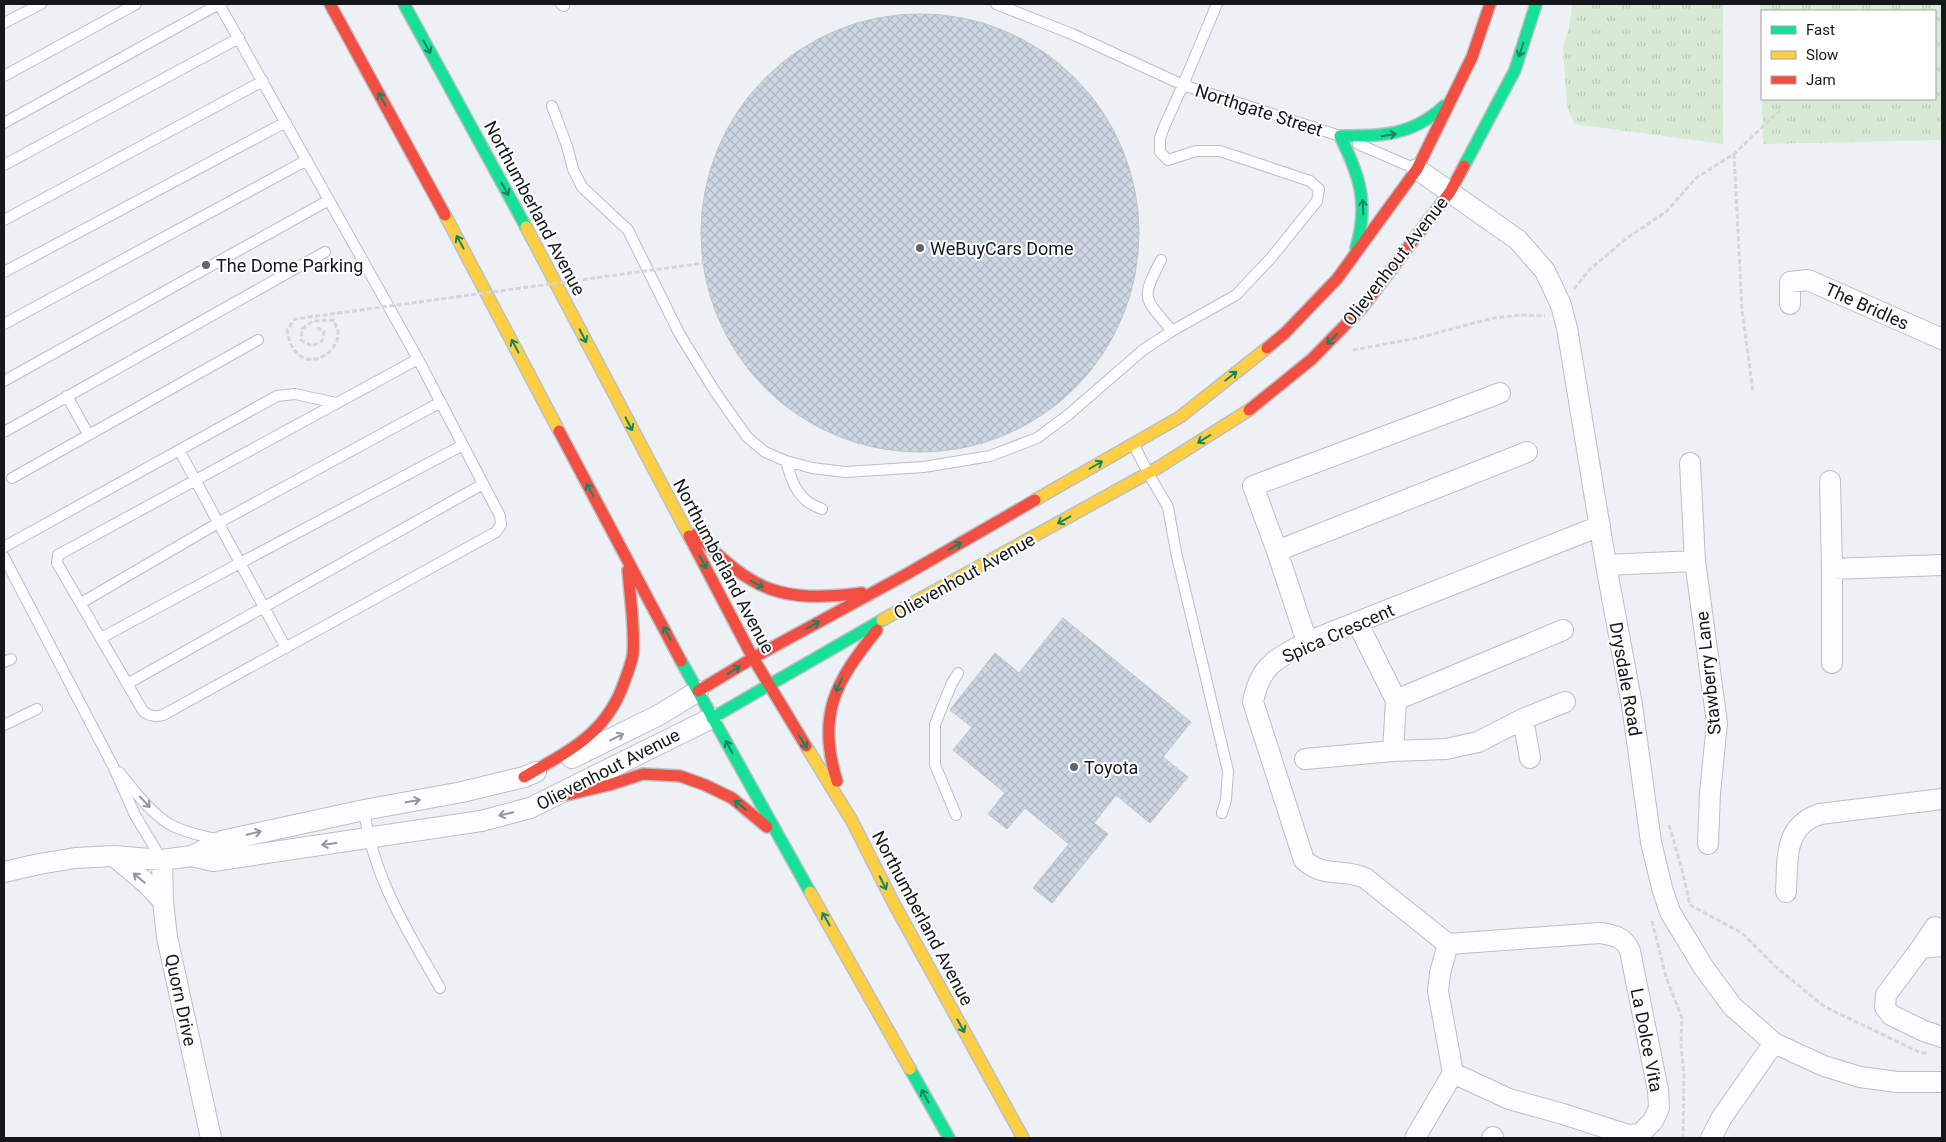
<svg xmlns="http://www.w3.org/2000/svg" width="1946" height="1142" font-family="Roboto,sans-serif">
  <style>
    .grass { fill: url(#grass-tufts); fill-rule: evenodd }
    .building { fill: url(#building-cross-hatch); stroke: #c0c4c8 }
    .lines { fill: none; stroke-linecap: round; stroke-linejoin: round }
    .lane-casing { stroke: #bcbfc3; stroke-width: 12 }
    .street-casing { stroke: #bcbfc3; stroke-width: 22 }
    .fast-casing { stroke: #bcbfc3; stroke-width: 14 }
    .slow-casing { stroke: #bcbfc3; stroke-width: 14 }
    .jam-casing { stroke: #bcbfc3; stroke-width: 14 }
    .path { stroke: #d5d6d7; stroke-width: 3; stroke-dasharray: 5 2.5; stroke-linecap: butt }
    .lane { stroke: #fcfdfe; stroke-width: 10 }
    .street { stroke: #fcfdfe; stroke-width: 20 }
    .fast { stroke: #16e098; stroke-width: 11 }
    .slow { stroke: #ffcf43; stroke-width: 11 }
    .jam { stroke: #f24e42; stroke-width: 11 }
    .path-bridge { stroke: #d5d6d7; stroke-width: 3; stroke-dasharray: 5 2.5; stroke-linecap: butt }
    .oneway { stroke: #168660 }
    .oneway2 { stroke: #949698 }
    .poi-dot { fill: #616468; stroke: #fff; stroke-width: 2 }
    .labels { text-anchor: middle; dominant-baseline: central; stroke-width: 4; stroke-linejoin: round; paint-order: stroke }
    .street-label { font-size: 18px; fill: #15181b; stroke: #fff }
    .poi-label { font-size: 18px; fill: #15181b; stroke: #fff; text-anchor: start }
  </style>
  <defs>
    <pattern id="grass-tufts" width="24" height="20" patternUnits="userSpaceOnUse" patternTransform="scale(1.25)"><rect width="24" height="20" fill="#d7ebd4"/><path d="M3 7l-1-3M5 7V3M7 7l1-3M15 17l-1-3M17 17v-4M19 17l1-3" fill="none" stroke="#b8c9b5"/></pattern>
    <pattern id="building-cross-hatch" width="8" height="8" patternUnits="userSpaceOnUse" patternTransform="scale(1.25)"><rect width="8" height="8" fill="#cdd7e3"/><path d="M0 0l8 8M0 8l8-8" fill="none" stroke="#afb8c2"/></pattern>
  </defs>
  <rect width="100%" height="100%" fill="#edf1f6"/>
  <path class="grass" d="M1572,4H1723V144L1574,124L1567,106L1563,48L1570,22Z
    M1760,4H1942V140L1763,144ZM1762,11H1935V99H1762Z"/>
  <path class="building" d="M701 233a219 219 0 1 1 438 0a219 219 0 1 1-438 0Z
    M1063,618L1191,722L1163,757L1188,777L1150,823L1116,795L1094,823L1108,834L1052,903L1033,888L1069,844L1025,808L1007,829L988,814L1005,793L953,750L972,727L950,710L995,653L1019,673Z"/>
  <g class="lines">
    <g class="lane-casing">
      <path id="lane" d="M219,4L418,359L500,516L501,525L496,532L163,715C156,717 150,717 143,711L57,563L58,555L418,359
        M561,4L564,6
        M1217,4L1183,85L1340,136
        M4,23L41,4
        M4,76L136,4
        M552,106L567,146L573,169L582,187L628,230L679,333L714,390L747,437L765,452L786,461L812,468L845,472L924,467L990,456L1037,438L1068,415L1143,350L1172,331L1236,295L1271,258L1317,201L1319,189L1310,181L1220,151H1196L1168,160L1160,152V138L1164,127L1183,85L1072,34L996,4
        M4,123L219,4
        M1358,144L1416,169
        M4,165L239,38
        M4,220L263,81
        M1161,260C1140,301 1144,297 1172,331
        M4,272L286,122
        M4,324L307,160
        M4,381L329,200
        M67,396L88,434
        M4,432L325,252
        M1134,445L1148,473L1168,507L1176,552L1228,771L1226,800L1222,813
        M179,450L286,648
        M786,461C792,483 798,501 822,509
        M12,478L258,340
        M4,547L277,396L295,394L336,403
        M4,557L113,766L135,815L162,860
        M81,603L218,523L441,402
        M101,638L240,563L463,445
        M4,662L11,659
        M127,684L483,484
        M4,725L37,709
        M119,772C134,790 150,813 171,825C186,833 203,836 220,840
        M364,810C373,877 407,930 440,988
        M956,815L935,765V724L952,683L958,673"/>
    </g>
    <g class="street-casing">
      <path id="street" d="M1417,169L1518,240L1545,271L1561,305L1567,328L1606,565L1632,705L1651,842L1662,888L1670,912L1704,968L1732,1006L1774,1043L1824,1066L1860,1077L1897,1082H1942
        M1790,304V282L1808,280L1942,339
        M1690,463L1695,561L1717,723L1710,793L1708,844
        M1830,481L1832,569
        M1277,551L1253,486L1500,393
        M1606,565L1695,561
        M1357,622L1396,700L1563,630
        M1307,642L1277,551L1527,452
        M1832,663V569L1942,565
        M1523,719L1530,758
        M1393,751L1446,749L1478,742L1523,719L1565,702
        M572,758L659,715L698,691
        M1305,759L1393,751L1396,700
        M114,856L146,883L163,901
        M192,856L213,861L481,821L530,808L712,718
        M162,860L163,901L167,937L211,1138
        M4,872L39,864L75,858L114,856L162,860L192,856L222,841L364,810L462,792L524,777L536,772
        M1786,892C1788,859 1783,826 1820,814L1942,799
        M1448,944L1440,973L1438,991L1453,1073
        M1942,946L1921,948L1886,995L1885,1007L1891,1015L1924,1031L1942,1037
        M1921,948L1935,927
        M1453,1073L1509,1099L1563,1114L1628,1135L1640,1134L1653,1121L1659,1108L1658,1090L1630,951C1624,937 1614,935 1600,933L1448,944L1365,878C1343,868 1323,878 1304,860L1253,702C1260,665 1276,659 1307,642L1600,526
        M1415,1138L1453,1073
        M1492,1138L1493,1137
        M1711,1138L1722,1117L1774,1043"/>
    </g>
    <g class="fast-casing">
      <path id="fast" d="M404,4L526,227
        M1464,166L1515,70L1536,4
        M1356,248C1369,204 1360,176 1340,136C1381,136 1412,136 1444,106
        M681,661L810,892
        M712,718L882,620
        M910,1069L949,1138"/>
    </g>
    <g class="slow-casing">
      <path id="slow" d="M445,215L559,431
        M526,227L689,536
        M1035,500L1180,417L1267,348
        M882,620L1159,467L1249,410
        M806,746L852,821L893,902L1023,1138
        M810,892L910,1069"/>
    </g>
    <g class="jam-casing">
      <path id="jam" d="M330,4L445,215
        M1267,348L1285,333L1337,279L1417,169L1472,57L1490,4
        M1249,410L1312,359L1362,308L1450,192L1464,166
        M559,431L681,661
        M696,534C755,592 780,603 862,593
        M689,536L753,658L806,746
        M698,691L753,658L905,575L1035,500
        M524,777C570,750 607,734 625,680C628,671 632,662 633,654C635,626 630,598 628,570
        M837,781C816,715 836,681 877,630
        M550,799L609,785L643,774L680,776L705,785L732,798L767,827"/>
    </g>
    <path class="path" d="M1734,154L1742,310L1753,392
      M1574,289L1589,270L1627,238L1667,211L1696,178L1734,154L1780,110
      M1353,350L1418,338L1493,318L1520,315L1545,316
      M1669,825L1682,869L1690,905L1742,933L1776,967L1825,1007L1919,1052L1929,1054
      M1652,921L1666,977L1682,1018L1681,1045L1684,1076L1683,1138"/>
    <use href="#lane" class="lane"/>
    <use href="#street" class="street"/>
    <use href="#fast" class="fast"/>
    <use href="#slow" class="slow"/>
    <use href="#jam" class="jam"/>
    <path class="path-bridge" d="M317,328L324,331L322,341L312,346L301,340L302,329L313,321L334,320C335,324 337,328 338,332C340,350 314,368 299,355C291,348 289,340 287,330L295,319L704,263"/>
  </g>
  <defs><path id="oneway-shaft" d="M-6 0H5M1.5-3L5.5 0L1.5 3" fill="none" stroke-width="1.6" stroke-linecap="round" stroke-linejoin="round" transform="scale(1.25)"/></defs>
  <g class="oneway">
    <use href="#oneway-shaft" transform="translate(427 47) rotate(61)"/>
    <use href="#oneway-shaft" transform="translate(1521 50) rotate(108)"/>
    <use href="#oneway-shaft" transform="translate(382 99) rotate(-119)"/>
    <use href="#oneway-shaft" transform="translate(1389 135) rotate(-10)"/>
    <use href="#oneway-shaft" transform="translate(505 189) rotate(61)"/>
    <use href="#oneway-shaft" transform="translate(1363 207) rotate(-92)"/>
    <use href="#oneway-shaft" transform="translate(460 242) rotate(-119)"/>
    <use href="#oneway-shaft" transform="translate(583 336) rotate(63)"/>
    <use href="#oneway-shaft" transform="translate(1332 339) rotate(134)"/>
    <use href="#oneway-shaft" transform="translate(515 346) rotate(-118)"/>
    <use href="#oneway-shaft" transform="translate(1231 376) rotate(-39)"/>
    <use href="#oneway-shaft" transform="translate(629 424) rotate(62)"/>
    <use href="#oneway-shaft" transform="translate(1204 439) rotate(148)"/>
    <use href="#oneway-shaft" transform="translate(1096 465) rotate(-30)"/>
    <use href="#oneway-shaft" transform="translate(590 490) rotate(-118)"/>
    <use href="#oneway-shaft" transform="translate(1064 520) rotate(151)"/>
    <use href="#oneway-shaft" transform="translate(955 546) rotate(-30)"/>
    <use href="#oneway-shaft" transform="translate(703 562) rotate(63)"/>
    <use href="#oneway-shaft" transform="translate(757 584) rotate(27)"/>
    <use href="#oneway-shaft" transform="translate(813 625) rotate(-29)"/>
    <use href="#oneway-shaft" transform="translate(667 633) rotate(-119)"/>
    <use href="#oneway-shaft" transform="translate(734 670) rotate(-31)"/>
    <use href="#oneway-shaft" transform="translate(839 685) rotate(114)"/>
    <use href="#oneway-shaft" transform="translate(803 742) rotate(58)"/>
    <use href="#oneway-shaft" transform="translate(729 747) rotate(-119)"/>
    <use href="#oneway-shaft" transform="translate(740 805) rotate(-141)"/>
    <use href="#oneway-shaft" transform="translate(883 883) rotate(63)"/>
    <use href="#oneway-shaft" transform="translate(826 919) rotate(-120)"/>
    <use href="#oneway-shaft" transform="translate(961 1026) rotate(61)"/>
    <use href="#oneway-shaft" transform="translate(925 1096) rotate(-119)"/>
  </g>
  <g class="oneway2">
    <use href="#oneway-shaft" transform="translate(617 737) rotate(-27)"/>
    <use href="#oneway-shaft" transform="translate(413 801) rotate(-10)"/>
    <use href="#oneway-shaft" transform="translate(145 802) rotate(47)"/>
    <use href="#oneway-shaft" transform="translate(506 814) rotate(166)"/>
    <use href="#oneway-shaft" transform="translate(254 833) rotate(-13)"/>
    <use href="#oneway-shaft" transform="translate(329 844) rotate(172)"/>
    <use href="#oneway-shaft" transform="translate(139 878) rotate(-140)"/>
  </g>
  <g class="poi-dot">
    <circle cx="920" cy="248" r="5"/>
    <circle cx="206" cy="265" r="5"/>
    <circle cx="1074" cy="767" r="5"/>
  </g>
  <g class="labels">
    <g class="street-label">
      <text transform="translate(1259 110) rotate(18)">Northgate Street</text>
      <text transform="translate(535 208) rotate(62)">Northumberland Avenue</text>
      <text transform="translate(1395 261) rotate(-52)">Olievenhout Avenue</text>
      <text transform="translate(1867 306) rotate(24)">The Bridles</text>
      <text transform="translate(724 566) rotate(62)">Northumberland Avenue</text>
      <text transform="translate(964 576) rotate(-29)">Olievenhout Avenue</text>
      <text transform="translate(1338 633) rotate(-24)">Spica Crescent</text>
      <text transform="translate(1708 673) rotate(-96)">Stawberry Lane</text>
      <text transform="translate(1626 679) rotate(80)">Drysdale Road</text>
      <text transform="translate(608 769) rotate(-27)">Olievenhout Avenue</text>
      <text transform="translate(923 918) rotate(62)">Northumberland Avenue</text>
      <text transform="translate(181 1000) rotate(78)">Quorn Drive</text>
      <text transform="translate(1647 1040) rotate(79)">La Dolce Vita</text>
    </g>
    <g class="poi-label">
      <text x="930" y="248">WeBuyCars Dome</text>
      <text x="216" y="265">The Dome Parking</text>
      <text x="1084" y="767">Toyota</text>
    </g>
  </g>
  <rect width="1946" height="1142" fill="none" stroke="#15181b" stroke-width="10"/>
  <rect x="1761" y="10" width="175" height="90" fill="#ffffff" stroke="#a1a3a4"/>
  <rect x="1771" y="26" width="25" height="8" fill="#16e098" stroke="#a1a3a4"/>
  <text x="1806" y="35" font-size="15" fill="#15181b">Fast</text>
  <rect x="1771" y="51" width="25" height="8" fill="#ffcf43" stroke="#a1a3a4"/>
  <text x="1806" y="60" font-size="15" fill="#15181b">Slow</text>
  <rect x="1771" y="76" width="25" height="8" fill="#f24e42" stroke="#a1a3a4"/>
  <text x="1806" y="85" font-size="15" fill="#15181b">Jam</text>
</svg>
